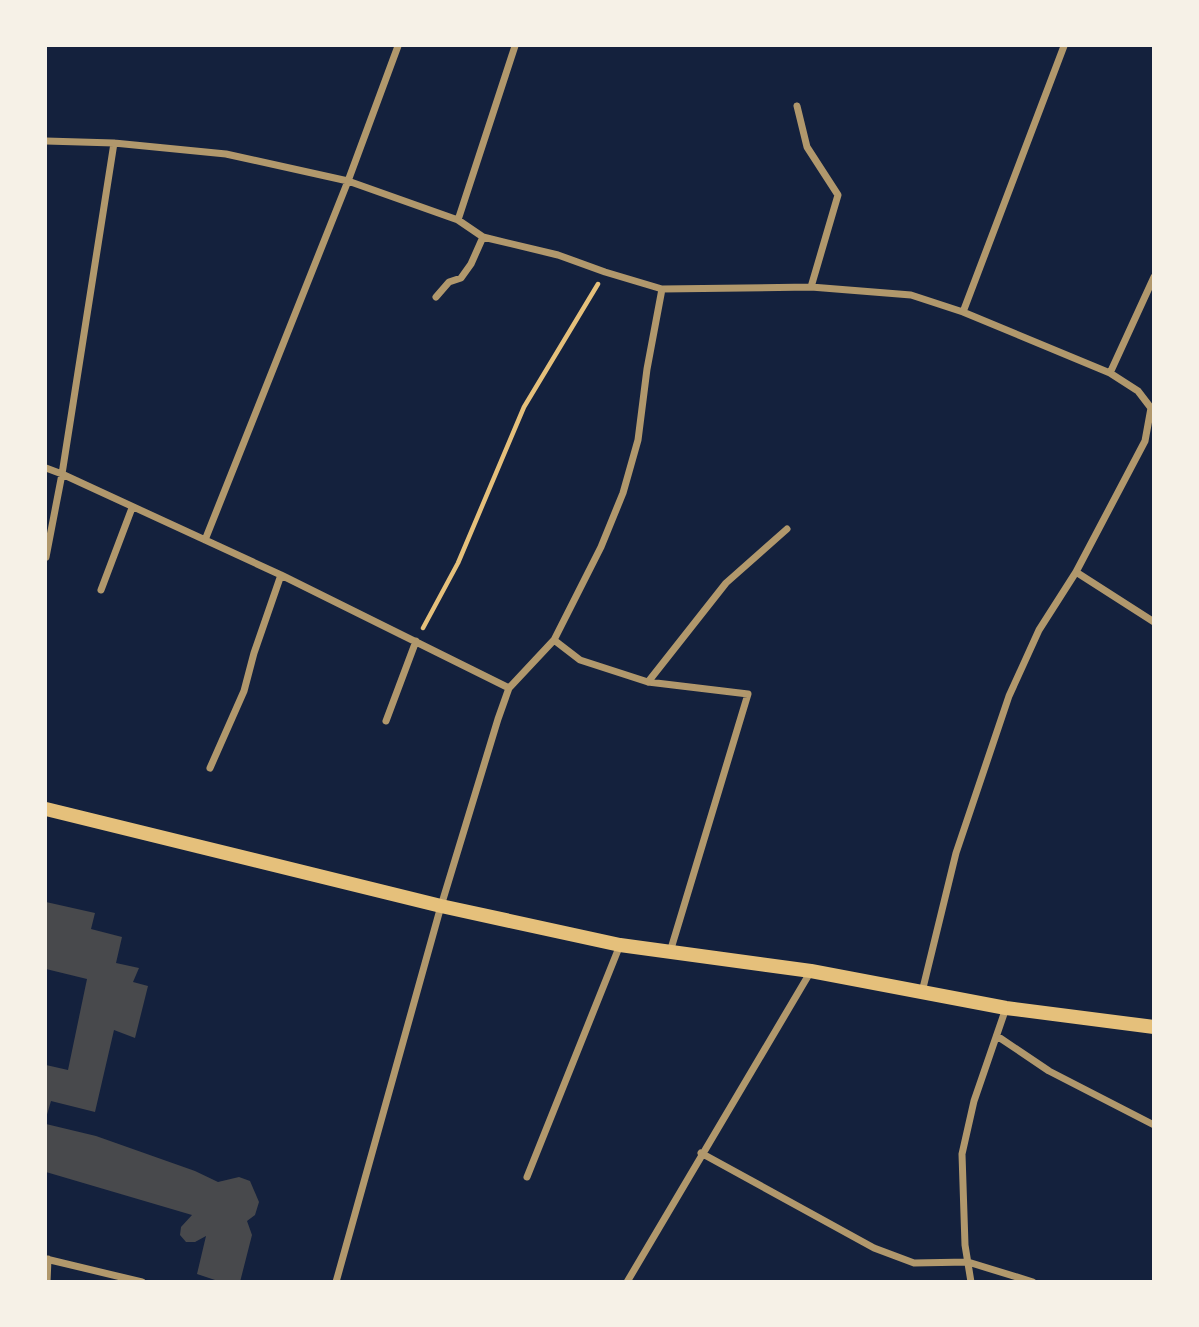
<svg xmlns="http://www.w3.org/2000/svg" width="1199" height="1327" font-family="'PT Sans Narrow',sans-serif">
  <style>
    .building { fill: #48494c }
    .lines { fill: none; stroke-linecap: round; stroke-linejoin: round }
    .path { stroke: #e5c07b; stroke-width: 4.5 }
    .minor { stroke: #b1986c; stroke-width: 7 }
    .secondary { stroke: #e5c07b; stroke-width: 14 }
  </style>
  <rect width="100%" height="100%" fill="#14213d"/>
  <path class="building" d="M46,902L95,913L91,929L122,937L116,963L139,968L133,982L148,986L135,1038L114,1030L95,1112L51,1101L46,1118V1065L68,1070L87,979L46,969Z
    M46,1124L96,1136L195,1171L218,1182L239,1177L250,1181L259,1202L255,1215L247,1221L252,1235L240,1282H221L197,1274L206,1236L195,1242H186L180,1235L181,1227L192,1215L46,1172Z"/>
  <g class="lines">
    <path class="path" d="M423,628L458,563L524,407L598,284"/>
    <path class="minor" d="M797,106L807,147L838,195L811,287
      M46,141L114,143L226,154L348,181L458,220L483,237L558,255L605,272L662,289L811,287L911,295L963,312L1110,373L1138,391L1151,408H1154
      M458,220L515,46
      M436,297L449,282L461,278L471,264L483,237
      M963,312L1064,46
      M1110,373L1154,277
      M46,468L62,474L281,575L509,688
      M205,540L348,181L398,46
      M46,557L62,474L114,143
      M1076,572L1154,622
      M101,590L132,508
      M554,640L580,660L648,682L748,694L670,952
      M648,682L726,583L787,529
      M386,721L416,641
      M210,768L244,691L254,653L281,575
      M922,992L956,853L1009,696L1039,630L1076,572L1145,441L1151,408
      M997,1036L1049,1071L1154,1125
      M701,1153L874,1248L914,1263L968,1262L1033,1282
      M527,1177L620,945
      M46,1259L142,1282
      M47,1282L48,1259
      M336,1282L441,906L498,719L509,688L554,640L601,547L623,493L638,440L647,369L662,289
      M627,1282L811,971
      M971,1282L965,1245L962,1154L974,1101L1006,1008"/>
    <path class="secondary" d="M46,809L441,906L620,945L811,971L1006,1008L1154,1027"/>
  </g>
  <rect width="1199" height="1327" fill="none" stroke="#f6f1e7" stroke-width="94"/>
</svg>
